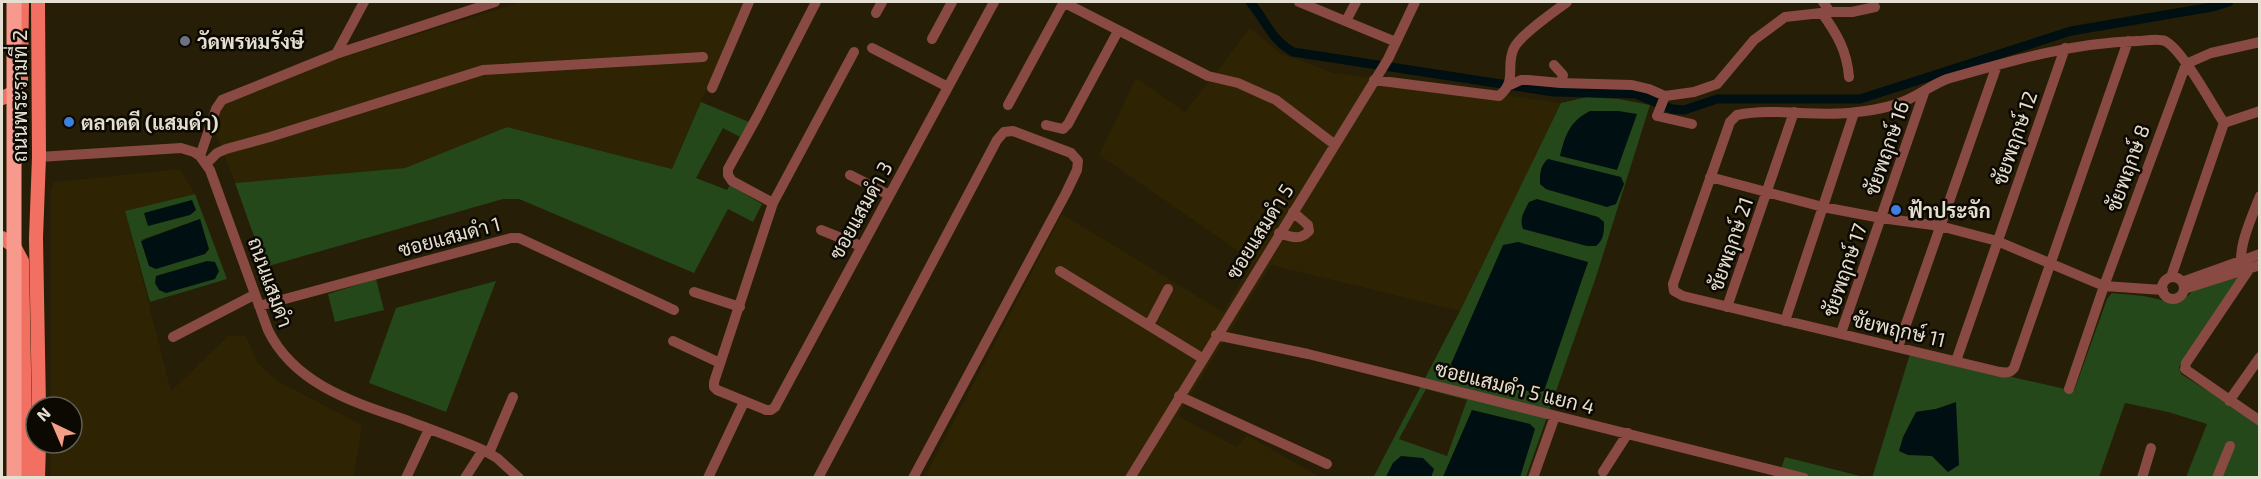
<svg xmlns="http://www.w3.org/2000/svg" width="2261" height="479" font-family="'Exo 2',Sarabun,sans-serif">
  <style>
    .built { fill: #2e2302 }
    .green { fill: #244819; fill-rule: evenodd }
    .water { fill: #000f11 }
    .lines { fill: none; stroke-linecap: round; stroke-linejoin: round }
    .canal { stroke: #000f11; stroke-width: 9 }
    .minor { stroke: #884a42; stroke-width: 10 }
    .major { stroke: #f17061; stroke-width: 14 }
    .major-bridge { stroke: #f17061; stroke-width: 14 }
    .highway-bridge { stroke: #f79a8d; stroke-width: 15 }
    .worship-dot { fill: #6b7280; stroke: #0c0802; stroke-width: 2 }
    .shop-dot { fill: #3f7fe0; stroke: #0c0802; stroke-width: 2 }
    .labels { text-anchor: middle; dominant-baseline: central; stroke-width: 5; stroke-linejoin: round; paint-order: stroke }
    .poi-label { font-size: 20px; font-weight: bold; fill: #e4dfd0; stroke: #0c0802; text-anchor: start }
    .street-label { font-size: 20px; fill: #e4dfd0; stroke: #0c0802 }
  </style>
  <rect width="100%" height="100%" fill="#261e06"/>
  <path class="built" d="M521,2H744L672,169L507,127L405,168L235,183L214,130L223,105L334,60Z
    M1250,28L1280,53L1334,73L1561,103L1460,311L1271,265L1178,416L1237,447L1247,435L1320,477L924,478L1062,214L1223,312L1253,261L1099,155L1136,78L1185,112Z
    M180,169L195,194L125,211L171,391L229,335L246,336L258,363L276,380L362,425L354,477H51V443H72V407H51V189L54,182Z"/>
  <path class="green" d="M1587,97L1619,99L1650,105L1596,277L1526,477H1520L1534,429L1472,411L1443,477H1431L1434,469L1393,463L1386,477L1373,478L1460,311L1561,103ZM1548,159L1608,207L1546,189L1540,184C1540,174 1540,166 1548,159ZM1518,242L1588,263L1536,393L1455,369L1451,364ZM1426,389L1467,400L1447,456L1399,439Z
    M701,102L749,122L740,137L723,128L696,178L727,190L730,185L762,204L753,222L728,209L694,273L519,199H503L265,267L235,183L405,168L507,127L672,169Z
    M195,194L227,279L150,302L125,211ZM200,219L204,234L141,240Z
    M2239,277L2179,367L2181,374L2259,423V477H2186L2207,424L2168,412L2125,403L2099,477L1872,478L1910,354L2074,391L2107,299L2112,293L2144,296L2170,302L2188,296L2193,290ZM1956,403V429L1948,472L1932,456L1916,412L1936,409Z
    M376,279L384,310L335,322L328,294Z
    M496,281L446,412L369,383L396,308Z
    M1785,457L1864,477L1778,478Z"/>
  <path class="water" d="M1590,111H1618L1637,114L1617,170L1560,156C1565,135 1570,121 1590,111Z
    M1548,159L1621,177L1624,184L1616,204L1607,207L1546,189L1540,184C1540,175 1540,165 1548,159Z
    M1537,199L1598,217L1604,222C1604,231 1604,240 1596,246H1587L1523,229C1519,218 1524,212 1529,202Z
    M192,200L196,210L190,215L148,226L144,213Z
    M200,219L209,249L205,254L156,269L149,266L141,241Z
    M1518,242L1588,262L1544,391L1535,393L1454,369L1451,364L1503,245Z
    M207,261L215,262L219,271L215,279L166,293L159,290L155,283L156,276Z
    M1956,402L1959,465L1948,472L1932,456L1908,455L1899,451L1903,437L1916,412L1936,409Z
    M1472,410L1530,424L1535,429L1520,477H1443Z
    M1401,456L1423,458L1434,469L1431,477H1386L1393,463Z"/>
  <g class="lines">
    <path class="canal" d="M1250,2C1266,20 1270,39 1293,52L1554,92L1636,94L1672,109L1684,110L1717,99H1860L2071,31L2212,7L2229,2"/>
    <path class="minor" d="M1063,2L1208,76L1238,83L1276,100L1334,144
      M1299,2L1396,42
      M1823,2L1830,12
      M876,13L882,2
      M1822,13C1837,34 1847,51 1849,77
      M1346,21L1356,2
      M932,39L952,2
      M2128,41L2014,368C2010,373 2007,373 2000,372L1683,296L1674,291L1673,284L1730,122L1737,115C1776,107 1818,118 1857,112C1875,110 1894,107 1911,98C1923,92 1934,84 1947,79C2010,61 2071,43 2137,41C2145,41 2157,38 2165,41C2182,49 2212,105 2224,123
      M872,48L948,87
      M854,52L773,203L714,382V387L717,390L766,410H771L775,407L994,2
      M336,54L364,2
      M1554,65L1563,75L1561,83
      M1374,80L1499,96C1518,81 1505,66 1514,48C1520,35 1554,12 1567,2
      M1510,85L1521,80H1528L1561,83L1632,85L1649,89L1665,96L1694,92L1717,84L1754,40L1785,17L1830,12H1852L1875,7
      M712,88L749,2
      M1665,96L1657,116L1692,124
      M1008,105L1064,2
      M2224,123L2260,111
      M1046,125L1063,129L1068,124L1118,31
      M200,156L216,109L222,100L336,54L495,2
      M39,157L181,148L194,152L200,156L210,170L268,330C294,384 353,402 406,420C432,430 458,439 483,450L497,458L519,478
      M206,164L217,153L226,149L270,137L483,70L703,57
      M850,175L889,195
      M1710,177L1823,207L1881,218L1940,226L1997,241L2104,286L2163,290
      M773,203L732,181L728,175V169L758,115L816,2
      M821,230L861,246
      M1279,233C1291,237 1300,241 1309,231L1308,225L1293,212
      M2242,267C2237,248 2253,214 2260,196
      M2250,268L2186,363L2185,369L2260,421
      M1060,271L1202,358
      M2171,277L2224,123
      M2162 288a11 11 0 1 1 22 0a11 11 0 1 1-22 0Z
      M2182,282L2260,254
      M2184,289L2260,265
      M694,292L740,307
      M259,306L511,238H519L674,310
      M1727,307L1794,112
      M1785,321L1854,113
      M1149,325L1168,289
      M1841,333L1925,90
      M1216,335L1308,354L1804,478
      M173,337L254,295
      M673,341L720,363
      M1898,347L1997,65
      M1956,361L2065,48
      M2069,389L2104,286L2186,64L2211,53L2260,42
      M1179,396L1327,464
      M2229,401L2260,357
      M489,453L513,397
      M1603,472L1628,433
      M406,478L429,429
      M465,478L483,450
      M708,478L744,402
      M818,478L997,140L1004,132L1013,131L1071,153L1078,161L1077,170L1066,193L913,478
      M1130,478L1388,59L1415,2
      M1533,478L1555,416
      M2142,478L2151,448
      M2217,478L2230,446"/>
    <path class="major" d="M38,2L39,157L36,238L39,407
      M38,478L39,443"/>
    <path class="major-bridge" d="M2,98L11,94L21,80L22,2
      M2,238L14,246L22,261L26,478"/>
    <path class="highway-bridge" d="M14,2V478"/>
  </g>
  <circle class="worship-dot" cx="185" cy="41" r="6"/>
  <g class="shop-dot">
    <circle cx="69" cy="122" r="6"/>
    <circle cx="1896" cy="210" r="6"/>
  </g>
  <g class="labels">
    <g class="poi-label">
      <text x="197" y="41">วัดพรหมรังษี</text>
      <text x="81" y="122">ตลาดดี (แสมดำ)</text>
      <text x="1908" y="210">ฟ้าประจัก</text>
    </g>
    <g class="street-label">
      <text transform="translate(19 96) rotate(-90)">ถนนพระรามที่ 2</text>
      <text transform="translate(2014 138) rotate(-71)">ชัยพฤกษ์ 12</text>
      <text transform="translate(1886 148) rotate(-71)">ชัยพฤกษ์ 16</text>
      <text transform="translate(2127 168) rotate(-70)">ชัยพฤกษ์ 8</text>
      <text transform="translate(860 210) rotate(-61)">ซอยแสมดำ 3</text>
      <text transform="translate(1259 231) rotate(-58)">ซอยแสมดำ 5</text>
      <text transform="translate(449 236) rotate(-15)">ซอยแสมดำ 1</text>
      <text transform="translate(1730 244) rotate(-71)">ชัยพฤกษ์ 21</text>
      <text transform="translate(1844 270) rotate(-71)">ชัยพฤกษ์ 17</text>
      <text transform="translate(271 282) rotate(70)">ถนนแสมดำ</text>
      <text transform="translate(1899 329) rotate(13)">ชัยพฤกษ์ 11</text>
      <text transform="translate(1515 387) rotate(14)">ซอยแสมดำ 5 แยก 4</text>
    </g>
  </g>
  <rect width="2261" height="479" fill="none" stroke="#e4dfd0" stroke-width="6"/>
  <g transform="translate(54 425) rotate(316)"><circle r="28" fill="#0c0802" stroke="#625e54" stroke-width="1.5"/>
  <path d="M0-4.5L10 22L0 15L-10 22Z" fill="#f39f85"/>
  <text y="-9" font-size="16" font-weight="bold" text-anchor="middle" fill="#e4dfd0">N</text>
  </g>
</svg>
